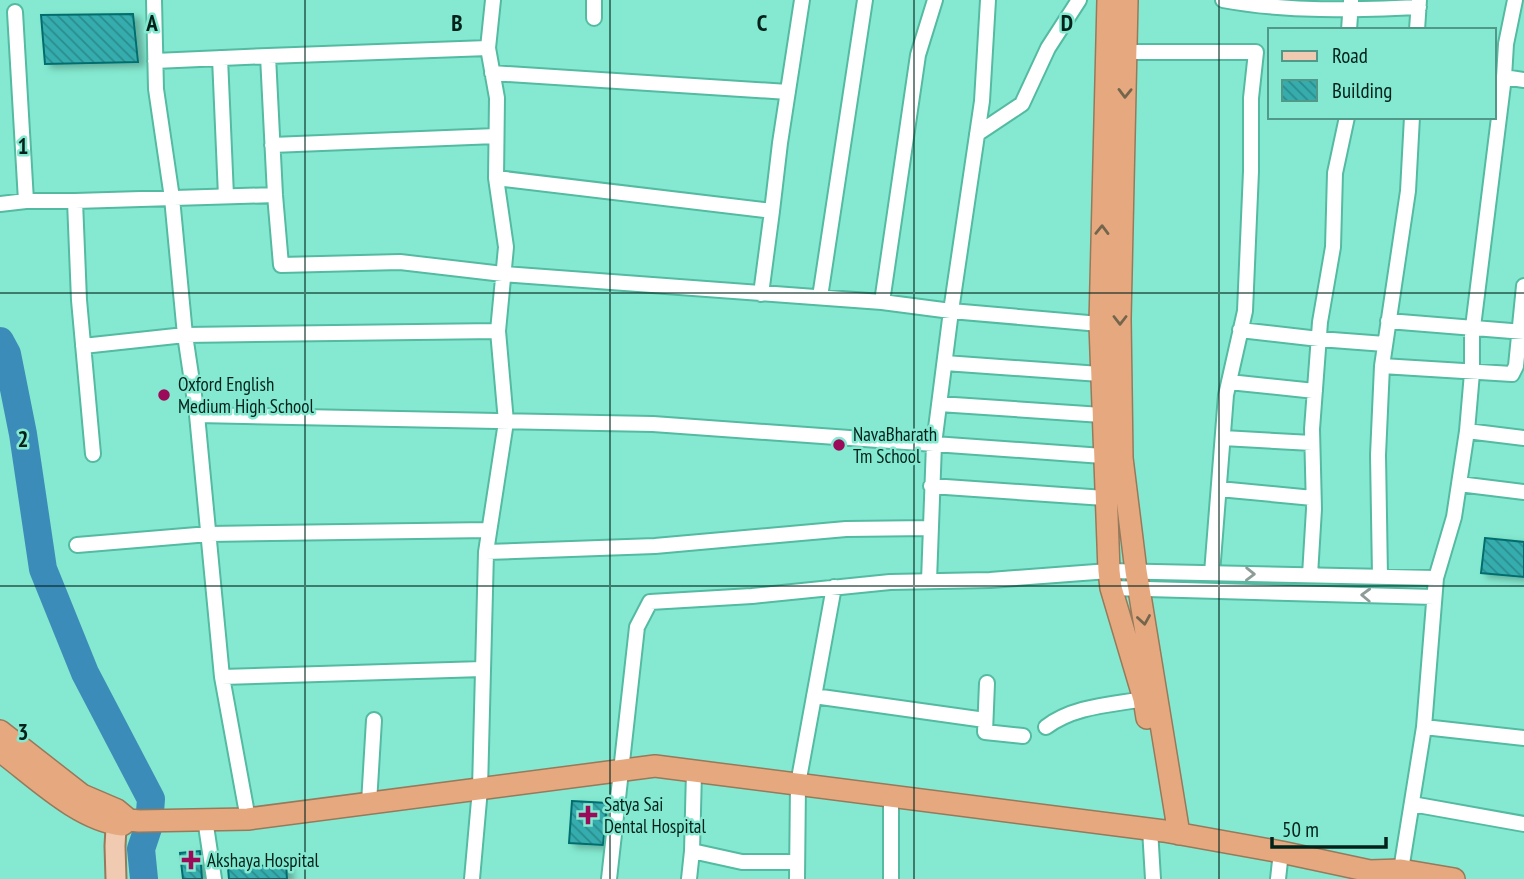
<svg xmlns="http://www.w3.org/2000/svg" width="1524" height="879" font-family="'PT Sans Narrow',sans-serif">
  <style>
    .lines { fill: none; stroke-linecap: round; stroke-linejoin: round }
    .river { stroke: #3c8cb9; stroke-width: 28 }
    .building { fill: url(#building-back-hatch); stroke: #066d6e; stroke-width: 2; filter: url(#shadow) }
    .minor-casing { stroke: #54baa2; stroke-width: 18 }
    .major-casing { stroke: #967a5c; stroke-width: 23 }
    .highway-casing { stroke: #967a5c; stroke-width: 24 }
    .minor { stroke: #fff; stroke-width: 14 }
    .major { stroke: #f0cbb2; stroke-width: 19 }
    .highway { stroke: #e6a97f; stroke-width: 21 }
    .oneway { stroke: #74664d }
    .oneway2 { stroke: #8d9c98 }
    .grid { fill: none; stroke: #01221b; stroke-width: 2; stroke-opacity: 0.55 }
    .poi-dot { fill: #9b0b59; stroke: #84e9d0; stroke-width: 2.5 }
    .labels { text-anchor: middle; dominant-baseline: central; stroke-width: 5; stroke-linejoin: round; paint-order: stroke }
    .poi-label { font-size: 19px; fill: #01221b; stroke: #84e9d0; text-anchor: start }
    .grid-label { font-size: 23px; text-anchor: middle; font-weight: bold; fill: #01221b; stroke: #84e9d0; stroke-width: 5; stroke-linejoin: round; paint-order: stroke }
  </style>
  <defs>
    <pattern id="building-back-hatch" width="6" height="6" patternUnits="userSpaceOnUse" patternTransform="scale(1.75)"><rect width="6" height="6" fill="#36acad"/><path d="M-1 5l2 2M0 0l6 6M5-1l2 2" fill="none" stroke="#2b8c8c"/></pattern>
    <filter id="shadow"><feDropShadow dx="6" dy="3.5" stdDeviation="3.5" flood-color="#0004"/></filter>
  </defs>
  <rect width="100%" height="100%" fill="#84e9d0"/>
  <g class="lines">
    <path class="river" d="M0,341L7,354L23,434L43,569L85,673L151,799L149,825L141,849L144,879"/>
  </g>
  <path class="building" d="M133,14L138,62L45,64L41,15Z
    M1485,538L1524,542V577L1481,573Z
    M572,801L607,803L603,845L569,843Z
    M200,851L202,879H183L180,853Z
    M286,864L287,879H229L228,868Z"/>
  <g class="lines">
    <g class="minor-casing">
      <path id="minor" d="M154,0L156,89L172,198L185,335L197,415L222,677L248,819
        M988,0L982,101L951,311L1100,324
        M1223,0C1288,12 1353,10 1419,7
        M15,12L26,201
        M594,18V0
        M1349,30L1351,1
        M1417,30L1419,0
        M488,48L268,56L275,195L281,265L400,262L503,274L882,302L951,311L934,444L1103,456
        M1125,52H1256L1251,98V171L1245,311L1226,395L1212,573
        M220,58L226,196
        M155,61L268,56
        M492,73L788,92
        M1504,77L1524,80
        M1412,117L1408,191L1382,366L1512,374L1516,366L1524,286
        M977,134L1022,104L1048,48L1079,0
        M272,145L496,136
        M496,178L772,211L780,143L802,0
        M0,204L26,201H75
        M761,294L772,211
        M820,297L865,0
        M882,302L918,55L935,0
        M1388,321L1524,332
        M1240,330L1319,339L1385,344
        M83,346L185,335L498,331
        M945,363L1100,374
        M1229,382L1315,391
        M939,404L1102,415
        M197,415L653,424L934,444L929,581
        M1467,431L1524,438
        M1223,438L1312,443
        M93,454L79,300L75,201L275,195
        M1459,484L1524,492
        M931,486L1105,498
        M1219,489L1313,498
        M77,545L209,534L489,530
        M486,552L655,546L846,529L929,528
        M1310,575L1314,509L1312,429L1320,322L1333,247L1335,173L1347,117
        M1380,576L1378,455L1382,366
        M1111,588L1434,597
        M222,677L483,669
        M987,683L985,732L1023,736
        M814,696L985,720
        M1046,727C1074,706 1110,705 1144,699
        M1424,727L1524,738
        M694,771L692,851L742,862H797
        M369,803L374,720
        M1412,804L1524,824
        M205,819L214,879
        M1150,829L1153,879
        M1401,870L1424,727L1436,578L1454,517L1467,431L1472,373V335L1504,77L1506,44L1515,0
        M472,879L480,789L486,552L506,422L498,331L506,247L496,178L497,98L488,48L493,0
        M609,879L637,627L650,602L752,596L890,582L990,580L1109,571L1436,578
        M689,879L692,851
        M797,879L798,784L834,587
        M891,879V796
        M1278,879L1281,852"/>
    </g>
    <g class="major-casing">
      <path id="major" d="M116,879L115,846L117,810"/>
    </g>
    <g class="highway-casing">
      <path id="highway" d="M1108,0L1100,324L1109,571L1111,588L1144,699L1147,718
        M1127,0L1120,319L1122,458L1136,571L1179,834
        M0,731L82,795L117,810L129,820L139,821L248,819L655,766L1164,831L1281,852L1370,871L1401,870L1454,879
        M0,751C35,777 78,820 122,825L129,820"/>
    </g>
    <use href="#minor" class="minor"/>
    <use href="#major" class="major"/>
    <use href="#highway" class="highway"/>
  </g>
  <defs><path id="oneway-chevron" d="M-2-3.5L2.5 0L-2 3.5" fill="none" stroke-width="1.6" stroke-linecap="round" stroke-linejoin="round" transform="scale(1.75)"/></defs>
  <g class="oneway">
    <use href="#oneway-chevron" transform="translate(1125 93) rotate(91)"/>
    <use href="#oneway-chevron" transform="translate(1102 230) rotate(-89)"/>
    <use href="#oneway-chevron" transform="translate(1120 320) rotate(90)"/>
    <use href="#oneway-chevron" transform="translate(1144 620) rotate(81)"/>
  </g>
  <g class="oneway2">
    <use href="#oneway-chevron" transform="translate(1250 574) rotate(1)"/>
    <use href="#oneway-chevron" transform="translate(1366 595) rotate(-178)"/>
  </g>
  <path class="grid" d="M305,0V879M610,0V879M914,0V879M1219,0V879M0,293H1524M0,586H1524"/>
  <g class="poi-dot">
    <circle cx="164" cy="395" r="7"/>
    <circle cx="839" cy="445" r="7"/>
    <path d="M584.5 804.5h7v7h7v7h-7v7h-7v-7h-7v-7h7z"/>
    <path d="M187.5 849.5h7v7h7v7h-7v7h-7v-7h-7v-7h7z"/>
  </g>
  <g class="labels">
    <g class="poi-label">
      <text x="178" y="384">Oxford English<tspan x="178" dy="22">Medium High School</tspan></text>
      <text x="853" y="434">NavaBharath<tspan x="853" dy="22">Tm School</tspan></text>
      <text x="604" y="804">Satya Sai<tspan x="604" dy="22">Dental Hospital</tspan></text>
      <text x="207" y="860">Akshaya Hospital</text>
    </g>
  </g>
  <g class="grid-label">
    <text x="152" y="31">A</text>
    <text x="457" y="31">B</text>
    <text x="762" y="31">C</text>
    <text x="1067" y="31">D</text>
    <text x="23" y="154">1</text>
    <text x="23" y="447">2</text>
    <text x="23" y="740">3</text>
  </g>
  <rect x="1268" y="28" width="228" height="91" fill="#84e9d0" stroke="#509988" stroke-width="2"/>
  <rect x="1282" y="51" width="35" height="10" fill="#f0cbb2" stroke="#509988" stroke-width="2"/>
  <text x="1332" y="63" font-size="21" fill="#01221b">Road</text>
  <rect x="1282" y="80" width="35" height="21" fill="url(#building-back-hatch)" stroke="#509988" stroke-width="2"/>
  <text x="1332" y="98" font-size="21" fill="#01221b">Building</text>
  <path d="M1272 837v10h114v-10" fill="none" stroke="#01221b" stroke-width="3.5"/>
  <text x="1282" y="837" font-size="21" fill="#01221b" stroke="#84e9d0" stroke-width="5" paint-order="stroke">50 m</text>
</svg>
